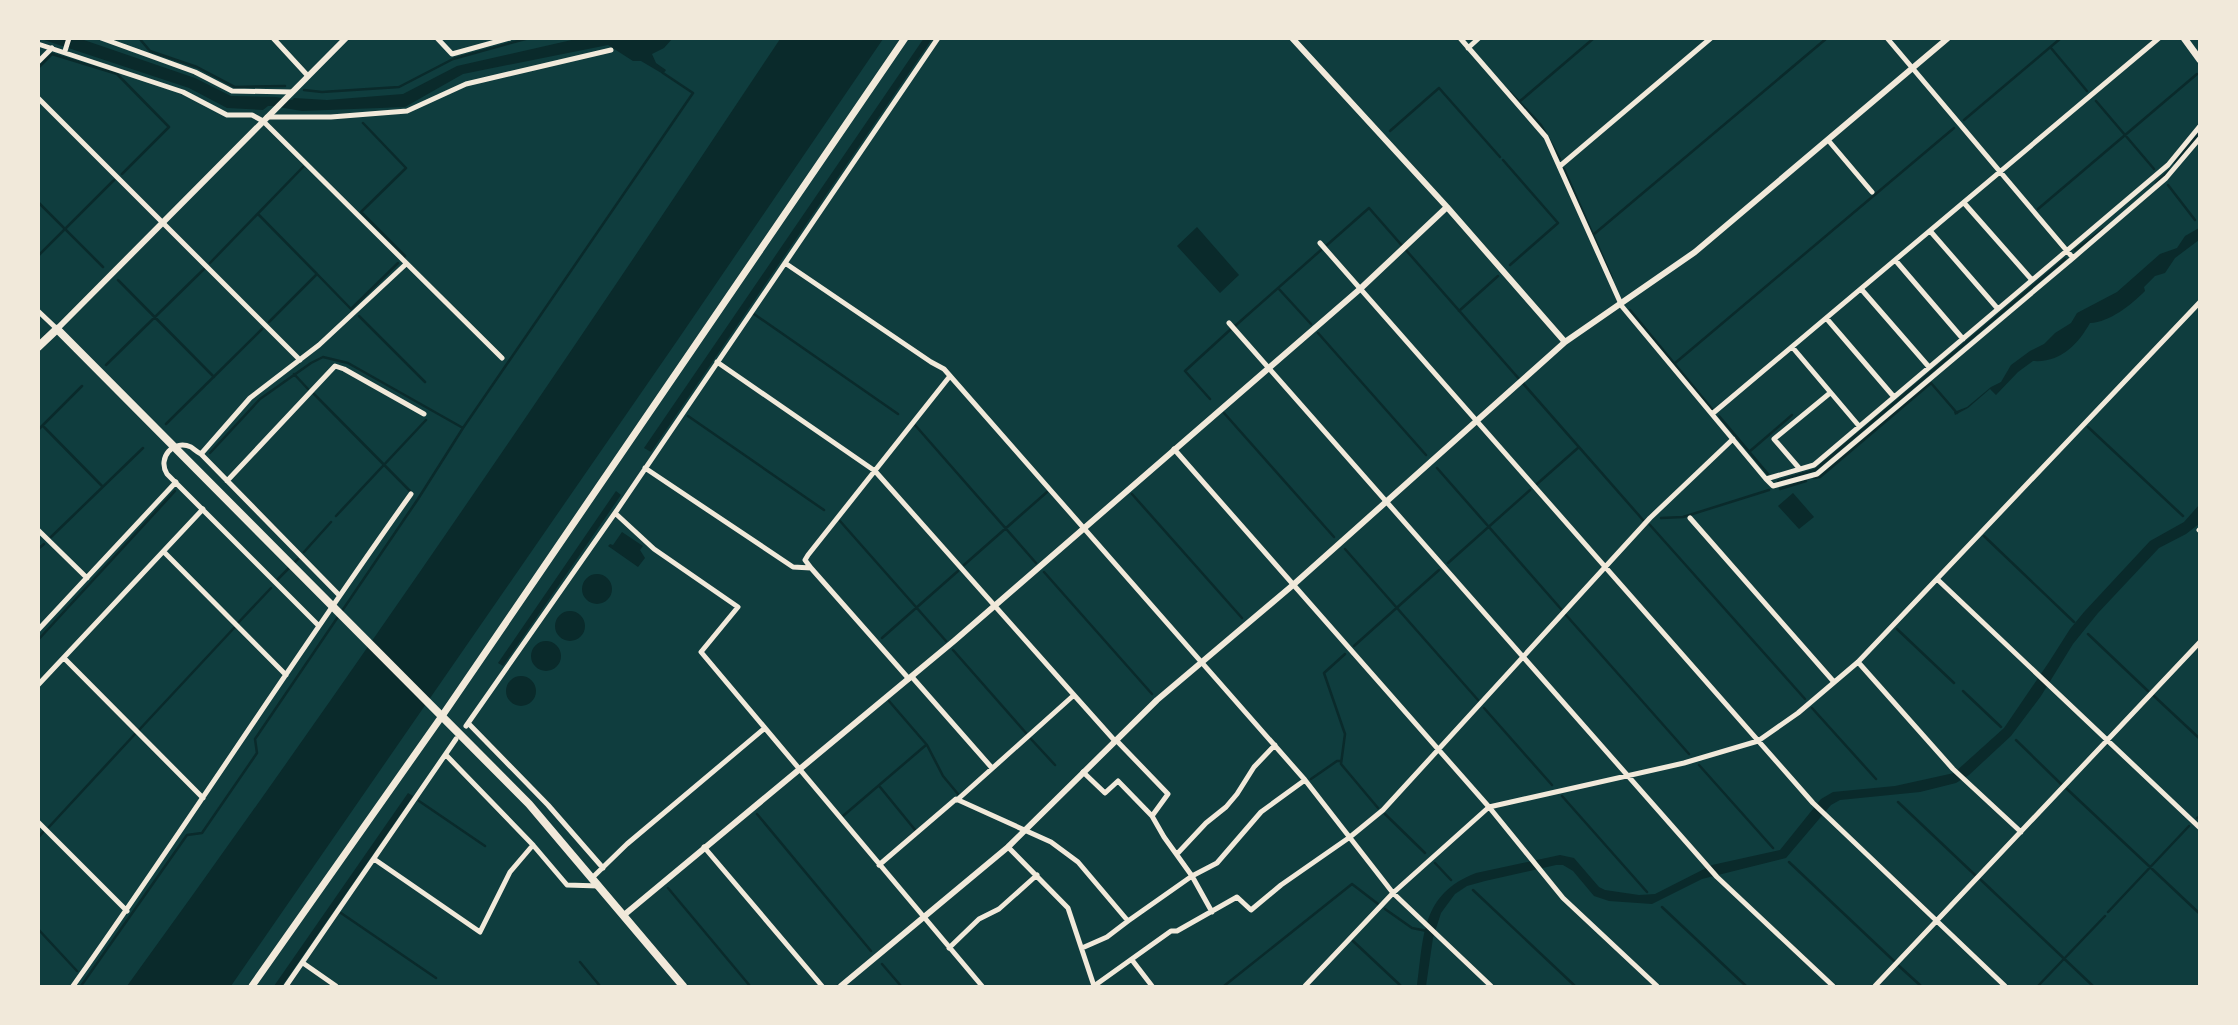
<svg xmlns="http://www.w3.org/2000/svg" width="2238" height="1025" font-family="'IBM Plex Sans',sans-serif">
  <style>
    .water { fill: #0a2a2b }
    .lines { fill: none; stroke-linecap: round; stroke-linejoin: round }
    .stream { stroke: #0a2a2b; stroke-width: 2.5 }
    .minor { stroke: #f1e9da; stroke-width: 5 }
    .tertiary { stroke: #f1e9da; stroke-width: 6 }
    .secondary { stroke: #f1e9da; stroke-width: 7 }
    .primary { stroke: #f1e9da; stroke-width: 8 }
  </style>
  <rect width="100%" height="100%" fill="#0f3d3e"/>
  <path class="water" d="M924,38L932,39L651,452L644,448Z
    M41,39H81L195,78L231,96L276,97L292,100L294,98L327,100L403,94L457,66L576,39H672L664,48L652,54L656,63L666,70L663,74L641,61H633L608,45L463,74L405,107L302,111L272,106H268L263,110L227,108L189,88Z
    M780,39H883L677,341L231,986H127C352,676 568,358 780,39Z
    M1197,227L1239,275L1220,293L1177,246Z
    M2199,228V240L2175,258L2165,273L2155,276L2144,287L2145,291C2131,305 2110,322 2090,323C2078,344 2061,363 2033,361L2018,372L1996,395L1990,389L1968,408L1955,415L1954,412L1967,407L1991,387L2001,382L2011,365L2030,351L2044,344L2055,333L2071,323L2077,313L2117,292L2160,254L2177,248L2185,236Z
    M616,491L621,495L503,666L498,663Z
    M1793,493L1814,517L1799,529L1778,506Z
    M2199,505V524L2186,534L2159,548L2098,613L2073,644L2041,696L2011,736L1969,775L1956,783L1920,792L1840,800L1831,805L1786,858L1702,879L1652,904L1609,901L1594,896L1573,871L1563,865H1556L1485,881L1467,886L1455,894L1441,913L1433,938L1426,986H1417C1424,936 1421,894 1476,873L1560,855L1574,858L1599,887L1605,890L1639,895L1655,894L1712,865L1780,850L1821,799L1833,792L1895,786L1954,773L2004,728L2049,662L2070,629L2084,612L2150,541L2184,522Z
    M622,532L643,546L640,550L645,558L638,567L608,546L610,544L613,545Z
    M582 589a15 15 0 1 1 30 0a15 15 0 1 1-30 0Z
    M555 626a15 15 0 1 1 30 0a15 15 0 1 1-30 0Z
    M531 656a15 15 0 1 1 30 0a15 15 0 1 1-30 0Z
    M506 691a15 15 0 1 1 30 0a15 15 0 1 1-30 0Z
    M408,793L413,796L282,986H274Z"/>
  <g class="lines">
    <path class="stream" d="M139,38L150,51L197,67L235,87L285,86
      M2051,48L2087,91
      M38,68L52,54L117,74L169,127L122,174
      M304,90L322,92L399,87L453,59L529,38
      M1510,92L1541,125L1560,159
      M2096,101L2154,169
      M1519,102L1594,38
      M1964,120L2061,38
      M363,123L406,168L361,212L405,256L404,257
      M1390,131L1439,88L1500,157
      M1503,160L1558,223L1510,265
      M2175,163L2200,132
      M1564,169L1612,278
      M2156,183L2169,171
      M2168,185L2195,220
      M38,202L103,267
      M2038,209L2197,74
      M258,214L317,274
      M1593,235L1827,38
      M1327,245L1369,208L1643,520
      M2075,250L2103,229
      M38,256L114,180
      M210,263L303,167
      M118,280L214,377
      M1278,288L1311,324
      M1630,310L1712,409
      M1459,311L1498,276
      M754,314L898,414
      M359,316L425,382
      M269,322L317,274L351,309L398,263
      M1235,326L1321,250
      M1318,333L1426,455
      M1674,364L1954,128
      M106,365L204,269
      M294,374L308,389
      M314,394L410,491
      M1210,399L1185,371L1231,329
      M1224,413L1334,537
      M688,416L824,510
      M1719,416L1768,474
      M166,424L262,329
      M915,425L1036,563
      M43,426L102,486
      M2088,427L2183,516
      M38,430L82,386
      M1749,452L1792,415
      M210,453L260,399L311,363L323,357L348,363L463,428
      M1437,468L1561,609
      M1814,478L1820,477L1931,383L1957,413
      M1778,481L1815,470L2065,259
      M1537,484L1579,447
      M1780,489L1806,481
      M1132,494L1242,618
      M336,516L426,420
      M1661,518L1683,517L1769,490
      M840,521L946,641
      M1650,525L1805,699
      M1984,536L2074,622
      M51,537L143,448
      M38,549L44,544
      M1345,549L1478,700
      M304,552L331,522
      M1448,563L1530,490
      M964,565L1047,492
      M1044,572L1152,694
      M278,579L298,559
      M1566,615L1689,754
      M238,623L271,588
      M1897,629L1954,683
      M2088,634L2148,691
      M882,638L958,571
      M38,640L175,491
      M1354,646L1439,570
      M953,650L1026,733
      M1345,654L1324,673L1345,734L1341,764L1378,808
      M1963,691L2001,727
      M2154,696L2200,739
      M889,701L927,745L943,776L958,794
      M1484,708L1552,785
      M1812,708L1876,779
      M139,730L234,628
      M1031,739L1055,765
      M2016,740L2061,784
      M1699,765L1773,848
      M1311,779L1337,761H1341
      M880,787L916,831
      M2067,789L2200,914
      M1562,796L1647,892
      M419,801L485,846
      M1898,802L1975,875
      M757,814L871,951
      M1385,814L1425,853
      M843,816L926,745
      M2197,818L2200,816
      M49,827L135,734
      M38,838L43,832
      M1789,862L1894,961
      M1435,863L1451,880
      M1981,880L2093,986
      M668,888L750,986
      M1473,890L1575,986
      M1662,907L1746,986
      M1385,909L1412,928L1427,931
      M2108,912L2189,826
      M341,913L436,978
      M38,929L77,971
      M1353,941L1401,986
      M580,962L600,986
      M882,964L901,986
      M1899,966L1921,986
      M81,986L187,835L202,833L257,753L255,739L418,499L463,428L693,93L663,73
      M1224,986L1352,884L1378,904
      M2038,986L2105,916"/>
    <path class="minor" d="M101,38L195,72L232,91L292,92
      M273,38L308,76
      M437,38L452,54L510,38
      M1460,38L1546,137L1621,304
      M1887,38L2073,258L2166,178L2200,138
      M38,44L183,92L227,115H252L263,121L502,358
      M1468,48L1479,38
      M65,51L69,38
      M38,62L52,48
      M38,98L300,360
      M267,117H331L407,111L466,84L611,50
      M1828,140L1872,192
      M1560,166L1711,38
      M1965,204L2032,280
      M1931,232L1998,309
      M1320,243L1813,803L2005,986
      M1896,261L1963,339
      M785,263L931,362L944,369L1305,780L1393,893L1491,986
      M1862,290L1929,367
      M1620,304L1766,479L1814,465L2168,165L2200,126
      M38,311L57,329
      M1827,319L1894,397
      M1229,323L1717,877L1833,986
      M1793,348L1859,426
      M717,362L875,471L1074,695L957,800
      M1712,414L2159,38
      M1174,449L1489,807L1563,898L1657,986
      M201,454L250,398L319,345L406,264
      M645,468L793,567L811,568L909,679
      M1799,468L1774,439L1830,393
      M1766,479L1773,486L1817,474L2073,258
      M227,481L335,366L344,369L424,414
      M615,513L654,549L738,607L701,652L982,986
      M1690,518L1834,682
      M38,530L87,578
      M2199,530L2200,531
      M164,552L286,675
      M811,568L805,560L808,555L950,376
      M1937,579L2200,828
      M319,626L167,474C157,458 173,439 191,447C194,449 197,452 201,454L339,595
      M38,630L176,482
      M64,658L203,798
      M1858,662L1953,769L2021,832
      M912,677L992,768
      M38,685L203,509
      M1074,695L1115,741
      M468,723L548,805L603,868
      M466,726L615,513L938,38
      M1116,740L1168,794L1152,816
      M446,755L533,845L567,885L599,886
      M1083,772L1105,793L1118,781L1152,816L1164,837L1192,876L1212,912
      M38,822L127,911
      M704,847L822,986
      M1008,847L1068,908L1094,986
      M1177,854L1206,823L1226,807L1237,794L1254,767L1275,745
      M374,859L480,932L510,872L533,845
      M879,865L956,799L1051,842L1078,862L1128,921L1192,876L1217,863L1261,812L1305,780
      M592,878L627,844L765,728
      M949,948L979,919L999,909L1037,875
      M1082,948L1107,937L1128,921
      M1132,960L1152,986
      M303,963L336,986
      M73,986C188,824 295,656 411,494
      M286,986L456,739
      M1094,986L1171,931H1177L1237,897L1251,910L1281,885L1350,837L1383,810L1650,518L1733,439
      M1305,986L1393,893L1489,807L1684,763L1758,741L1798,713L1858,662L2200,302
      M1875,986L2200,642"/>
    <path class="tertiary" d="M1292,38L1447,207L1565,342
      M57,329L346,38
      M624,915L954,641L1360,289L1447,207
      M841,986L1008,847L1157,700L1293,585L1565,342L1695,252L1948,38"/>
    <path class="secondary" d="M2184,38L2200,60
      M252,986L442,716L905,38"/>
    <path class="primary" d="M38,347L57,329L529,804L683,986"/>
  </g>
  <rect width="2238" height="1025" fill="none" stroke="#f1e9da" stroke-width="80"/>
</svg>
